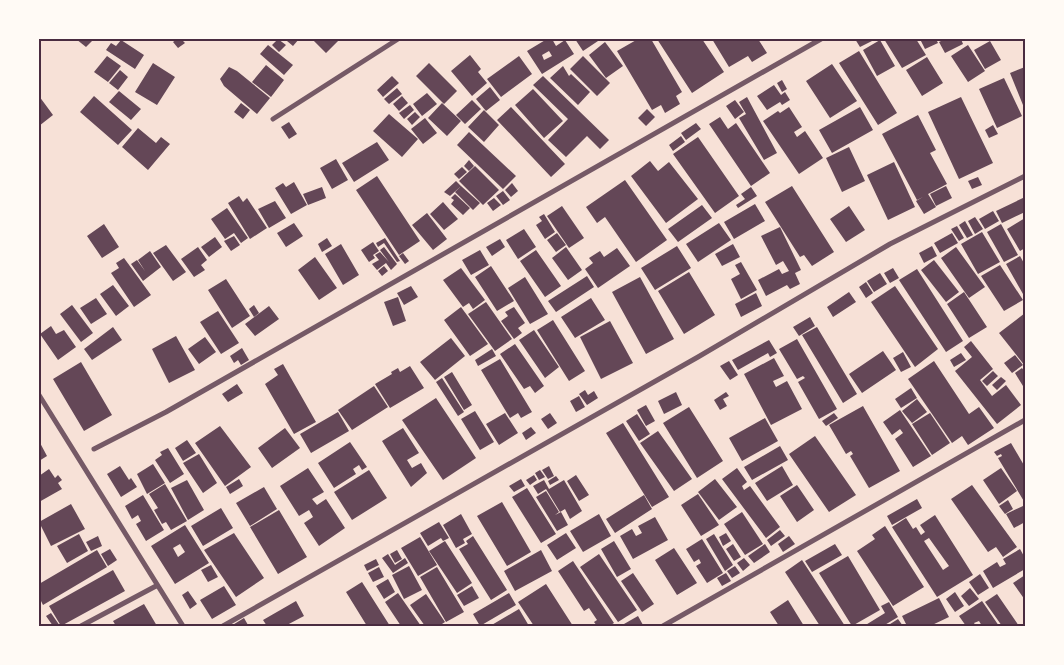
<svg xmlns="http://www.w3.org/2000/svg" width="1064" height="665" font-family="Signika,sans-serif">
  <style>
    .building { fill: #644757; fill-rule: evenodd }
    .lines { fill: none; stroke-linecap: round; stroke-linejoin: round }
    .minor { stroke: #755966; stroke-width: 5 }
    .neatline { fill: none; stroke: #4a2c40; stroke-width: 2 }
  </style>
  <rect width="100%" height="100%" fill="#f7e1d7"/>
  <path class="building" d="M76,39H94L86,47Z
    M177,39H181L185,43L178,48L173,42Z
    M278,39L286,45L279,52L272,45Z
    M290,39H299L293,46L287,41Z
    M312,39H340L326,53Z
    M547,39H552L556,46L565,40L574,54L542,74L527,51ZM549,51L552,56L544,60L542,55Z
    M575,39H601L583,51Z
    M638,39H651L682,92L676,96L680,104L665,113L661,105L652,110L617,51Z
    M657,39H702L724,72L692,93Z
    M712,39H758L767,53L752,62L748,56L729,67Z
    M855,39H876L860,47Z
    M884,39H916L926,55L902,68Z
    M920,39H936L938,43L925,49Z
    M945,39H961L963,44L945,53L939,42Z
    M121,40L144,55L135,69L106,50L111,43L116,46Z
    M880,40L895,66L877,76L863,50Z
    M990,41L1001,60L985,69L974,50Z
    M605,42L623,66L606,78L589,55Z
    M268,45L293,65L284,75L260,54Z
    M968,45L985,71L968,82L951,56Z
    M859,51L897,113L878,125L839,63Z
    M470,55L481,69L478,72L487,83L472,96L451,71Z
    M107,56L121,66L108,82L94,72Z
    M519,56L532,74L501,97L487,79Z
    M583,56L610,83L597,96L570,69Z
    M927,57L943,83L922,96L906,70Z
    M153,63L175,77L157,105L135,92Z
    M429,63L457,91L444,104L416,76Z
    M832,64L857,101L830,118L806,81Z
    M266,65L284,80L271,97L252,82Z
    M563,66L569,76L571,74L590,92L578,105L550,78Z
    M229,67L237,71L270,98L257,114L224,86L220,79Z
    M1025,67V110L1010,73Z
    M120,70L128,77L118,90L109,83Z
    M392,76L399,83L383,97L377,90Z
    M543,76L609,140L600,149L587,136L566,157L548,140L568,119L533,85Z
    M1004,78L1022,116L997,128L979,89Z
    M782,80L787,89L782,92L777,83Z
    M774,85L781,95L785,92L790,100L782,105L780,102L767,110L757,96Z
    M490,87L500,100L486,111L476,99Z
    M397,88L402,94L389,104L384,99Z
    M533,89L563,121L544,138L515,105Z
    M119,91L141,109L131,120L109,102Z
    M427,93L437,104L422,116L413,104Z
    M39,96L53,115L39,126Z
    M94,96L132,130L118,145L80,112Z
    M402,96L408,103L399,111L393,104Z
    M747,97L777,153L764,160L739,118L746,114L739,102Z
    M961,97L993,163L959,179L928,112Z
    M472,100L481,109L465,124L456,115Z
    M735,100L744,112L735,119L726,106Z
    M241,103L250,110L243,119L234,112Z
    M442,103L461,121L447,136L428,118Z
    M410,105L414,110L404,119L399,113Z
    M511,107L565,164L551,177L497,120Z
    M789,107L802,127L794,132L797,137L805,131L823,158L799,174L763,121L778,111L780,113Z
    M860,107L873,130L832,153L819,130Z
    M647,109L655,117L646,126L638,118Z
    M484,110L499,125L484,142L468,127Z
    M415,112L420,117L412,125L407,119Z
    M389,114L418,139L402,157L373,131Z
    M918,115L936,150L930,153L947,184L928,194L936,207L924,214L916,201L923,197L917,200L882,134Z
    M720,117L728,129L736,123L770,173L751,186L709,124Z
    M425,118L437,133L423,144L411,129Z
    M289,122L297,134L289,139L281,127Z
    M696,123L701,129L686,140L681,133Z
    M993,125L998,134L989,138L985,130Z
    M138,128L156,143L161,137L170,144L148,170L122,147Z
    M469,132L516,176L503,189L457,145Z
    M681,136L685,142L673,151L669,145Z
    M698,137L739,196L715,213L673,154Z
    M377,142L389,160L354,182L342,163Z
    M849,147L865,181L842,192L826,158Z
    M336,159L348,180L332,189L320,168Z
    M469,160L474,166L469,171L464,166Z
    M650,161L658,171L669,162L698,199L666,223L631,176Z
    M894,162L915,207L888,220L867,175Z
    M475,166L499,190L483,205L459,181Z
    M462,167L467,172L459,179L454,174Z
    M377,176L420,241L399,255L356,190Z
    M978,177L982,185L972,189L968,181Z
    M625,180L667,240L636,262L605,217L597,223L586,207Z
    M456,181L461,186L450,196L444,192Z
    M294,182L307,205L291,214L275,188L283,183L286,187Z
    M512,183L518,191L511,197L505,190Z
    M461,186L480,203L473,210L455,192Z
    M792,186L834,252L812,266L804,255L800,257L765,202Z
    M946,186L952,198L936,206L930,194Z
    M322,187L326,198L308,205L303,194Z
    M751,187L757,196L738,208L736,205L745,199L741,194Z
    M503,191L510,200L503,205L496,196Z
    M455,194L470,208L463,215L451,204L454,200L451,198Z
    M239,196L243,202L247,198L267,228L250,239L228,203Z
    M1025,197V212L1002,223L996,211Z
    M494,198L501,205L493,211L487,203Z
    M275,201L286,218L269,228L258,209Z
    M443,202L458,219L444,230L430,214Z
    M755,204L765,221L734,239L724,222Z
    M702,205L712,218L678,242L668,229Z
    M562,206L584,238L569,248L547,216Z
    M849,206L865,230L846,242L830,219Z
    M227,208L248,238L241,243L234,233L225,239L211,219Z
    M993,211L999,221L985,229L979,219Z
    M427,213L447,239L433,250L412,225Z
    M544,214L555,232L545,239L536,225L542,221L539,217Z
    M975,217L983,229L975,234L968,221Z
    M1025,218V248L1020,251L1007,229Z
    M965,221L973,235L967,238L959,225Z
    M294,223L303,236L286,247L277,233Z
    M719,223L731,240L698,262L686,244Z
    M104,224L119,247L102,258L87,236Z
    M1001,224L1018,255L1004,262L987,232Z
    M957,226L964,238L959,241L951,229Z
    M780,227L801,270L795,273L800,284L790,289L787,285L766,296L758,280L779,269L782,274L789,271L783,261L776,265L761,236Z
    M524,229L536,247L518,259L506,240Z
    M982,232L1000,262L978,274L961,244Z
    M557,233L566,245L556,252L547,240Z
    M952,233L958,243L940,253L934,243Z
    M234,236L240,245L231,251L224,241Z
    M215,237L222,247L209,257L201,247Z
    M327,238L332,246L322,252L318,244Z
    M385,238L400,261L397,262L384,243L378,247L376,243Z
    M500,239L505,247L492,256L486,247Z
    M373,242L379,251L373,255L375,258L369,262L361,250Z
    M341,244L359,275L343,285L325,254Z
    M733,244L740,257L722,266L715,254Z
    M166,245L186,272L173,281L153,253Z
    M677,246L691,268L655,290L641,268Z
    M932,246L937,256L924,263L919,253Z
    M198,247L207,260L201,265L205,270L194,277L181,259Z
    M384,247L397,264L391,270L386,263L377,270L372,264L379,260L375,255L380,252L389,262L380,250Z
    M566,247L582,270L568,280L552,258Z
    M956,247L985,287L969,298L941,258Z
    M617,248L630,266L598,288L585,269L593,263L589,258L600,251L604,257Z
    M480,250L489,265L471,275L462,260Z
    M536,250L561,286L545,297L520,261Z
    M150,251L161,267L143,281L131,264L137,260L145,271L138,260Z
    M403,253L409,261L405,264L399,256Z
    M1020,256L1025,265V293L1023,294L1006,264Z
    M315,257L337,288L319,300L298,270Z
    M124,258L151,295L134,307L111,273L119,268L116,263Z
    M934,260L959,292L946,302L921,270Z
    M741,262L757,290L741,299L731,279L740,274L735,265Z
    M1000,265L1023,300L1004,311L981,276Z
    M384,266L388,271L382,276L378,271Z
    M491,266L514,301L497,311L475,277Z
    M461,268L485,300L473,309L469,303L463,307L443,280Z
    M893,268L899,278L890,283L884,273Z
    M917,269L963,341L946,352L899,280Z
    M689,272L715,315L684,334L658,291Z
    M880,273L887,284L874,292L867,281Z
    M587,276L594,287L556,312L548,301Z
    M525,277L548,314L530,324L508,288Z
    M640,277L674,339L646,354L612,292Z
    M226,279L250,316L232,328L208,290Z
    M866,282L873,293L866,298L859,287Z
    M113,285L129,306L116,316L100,294Z
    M411,286L418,297L404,305L397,293Z
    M895,286L938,349L915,367L871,302Z
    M849,292L856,302L833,317L827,307Z
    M964,292L987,327L969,338L947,304Z
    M756,293L762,306L741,317L735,304Z
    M398,297L406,321L393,326L384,302Z
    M96,298L107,314L91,324L80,308Z
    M591,298L605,320L575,338L561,317Z
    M486,302L512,339L495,351L468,314Z
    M72,305L93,333L81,342L60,314Z
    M254,305L259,313L254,317L249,309Z
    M269,306L279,319L255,336L245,324Z
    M461,307L488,344L470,356L444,320Z
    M514,307L525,323L518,328L522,333L514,339L501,321L508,316L505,312Z
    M218,311L239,343L221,354L200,322Z
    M1025,313V366L999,333Z
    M810,317L815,326L799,336L793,327Z
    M553,320L585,371L569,381L537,330Z
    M610,321L633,363L601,379L580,337Z
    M51,326L56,334L64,330L76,347L58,360L40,334Z
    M113,327L122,340L92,360L84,349Z
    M817,327L857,394L843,403L802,335Z
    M534,330L559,367L545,378L519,340Z
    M176,336L195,370L169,383L152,349Z
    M205,337L216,352L199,364L188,349Z
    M451,338L465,356L435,380L420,362Z
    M797,339L837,409L819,419L798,382L805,378L803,376L797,379L779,349Z
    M769,340L777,353L770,357L768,353L738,370L732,360Z
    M971,341L993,369L980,380L992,396L1006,385L1021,405L997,424L955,371L972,357L964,347Z
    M515,344L544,386L535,393L530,386L524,389L500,354Z
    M242,348L249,360L241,365L238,360L234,363L230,356Z
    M492,349L496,356L478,366L475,360Z
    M883,351L896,370L862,393L849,374Z
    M903,352L911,367L901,372L893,358Z
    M961,353L966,360L954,367L950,360Z
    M1015,355L1023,365L1012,373L1004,363Z
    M774,358L784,376L773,381L776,387L787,381L802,409L771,425L744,374Z
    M500,359L532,412L521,418L518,413L510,418L481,370Z
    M729,361L738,375L730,380L720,366Z
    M934,361L969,414L979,407L994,428L968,445L962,436L952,443L908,379Z
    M81,362L112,415L84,431L53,379Z
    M283,364L316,422L294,434L265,384L278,375L274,369Z
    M410,366L424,388L390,408L375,384L392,374L391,372L398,368L400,372Z
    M1022,368L1025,372L1023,386L1015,373Z
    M993,371L998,376L987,386L982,381Z
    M452,372L472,405L464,410L444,377Z
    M1001,377L1006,381L997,390L992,385Z
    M442,378L464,412L458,416L436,382Z
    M237,384L243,393L228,402L222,394Z
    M374,386L388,407L352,430L338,410Z
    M911,388L917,398L901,408L895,399Z
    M585,390L588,395L594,391L598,398L587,405L579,394Z
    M676,392L682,405L664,414L658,401Z
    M726,392L729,396L723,399L727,406L720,410L714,400Z
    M579,396L585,407L576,412L570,401Z
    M436,398L476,458L443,480L402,420Z
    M917,399L927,412L912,423L902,411Z
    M646,405L655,421L646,426L637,410Z
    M863,406L900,471L869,488L850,456L853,454L851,451L846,454L829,425Z
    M689,407L723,461L697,478L663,423Z
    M900,410L931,456L913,467L895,439L903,433L900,429L892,435L883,422Z
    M475,411L494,442L480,450L461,419Z
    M338,412L349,431L311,453L300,434Z
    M505,413L518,433L499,445L486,424Z
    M550,413L557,423L548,429L541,419Z
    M834,413L838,418L826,426L822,421Z
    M930,413L950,443L932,455L912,424Z
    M637,414L650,434L639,441L626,421Z
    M765,418L778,441L742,461L729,438Z
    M623,423L669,497L652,507L606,433Z
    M220,426L251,467L225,486L195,443Z
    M531,427L536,433L526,440L522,433Z
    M285,428L300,448L272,468L258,448Z
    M403,428L419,453L407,460L412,468L421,463L427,473L411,487L382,441Z
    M658,431L692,479L674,491L640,443Z
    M815,436L856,495L829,512L789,454Z
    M187,440L196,453L183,461L175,448Z
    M39,441L47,456L39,461Z
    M350,442L367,467L362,470L359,465L353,469L356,474L334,488L318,463Z
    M1011,443L1025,467V503L998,458L1002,456L1001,454L997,456L994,452Z
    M780,446L788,460L752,480L744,467Z
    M168,448L184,474L170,483L155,460L162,455L160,452Z
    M199,454L217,483L203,493L183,463Z
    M153,464L165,483L147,494L137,474Z
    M120,466L129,480L131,478L137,487L121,497L107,474Z
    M549,466L554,476L548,479L542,470Z
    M782,466L793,485L767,501L755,483Z
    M308,468L324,492L312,499L317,505L326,499L345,528L319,546L304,523L313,517L309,510L299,516L280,486Z
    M737,468L747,482L742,486L744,490L750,486L780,527L766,538L722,479Z
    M1001,468L1017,491L999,504L983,480Z
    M49,469L55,478L58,475L62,480L58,483L62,489L39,502V476Z
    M369,470L387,498L352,520L334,492Z
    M540,470L545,477L539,480L535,473Z
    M534,475L537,480L530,485L526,480Z
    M576,475L589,495L579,501L567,481Z
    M556,476L559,480L550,485L548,481Z
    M239,479L243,486L230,494L226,487Z
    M521,479L525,486L514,492L509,486Z
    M715,479L737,507L719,520L698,492Z
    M187,480L204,510L188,520L171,488Z
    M544,480L549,489L564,480L582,511L570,519L565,509L560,512L546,489L538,494L533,486Z
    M165,484L187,521L171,530L166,522L162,524L154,510L158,508L149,494Z
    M797,485L814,510L797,522L780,496Z
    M972,485L1017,547L1003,557L996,547L988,552L951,499Z
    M264,487L277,509L250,526L236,503Z
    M527,488L556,534L541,543L512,497Z
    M546,491L559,512L555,515L561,512L568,525L557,531L536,497Z
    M698,494L719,525L701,536L681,505Z
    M143,495L164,530L146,541L136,524L141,521L138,515L132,519L125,506Z
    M644,495L652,509L615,533L606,519Z
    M917,499L922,508L892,525L887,516Z
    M1008,500L1013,509L1005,514L999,506Z
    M502,502L531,552L507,566L477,516Z
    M71,504L85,529L51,546L39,522Z
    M1023,506L1025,522L1014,528L1006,514Z
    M221,508L233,528L203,546L191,526Z
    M279,510L307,557L278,574L250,527Z
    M742,512L763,544L745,555L724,524Z
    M461,514L472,534L463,539L465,543L456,548L443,525Z
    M599,514L611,536L583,552L570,531Z
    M935,515L973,575L937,597L892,527L906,518L913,529L916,527L921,535L925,532L920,525ZM929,538L949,566L943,570L924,541Z
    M655,517L668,540L633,559L620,536L632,529L636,536L642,533L638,526Z
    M439,522L449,538L443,541L441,538L428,546L420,533Z
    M185,525L209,563L175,584L151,546ZM180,544L185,552L178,557L173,548Z
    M885,526L924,587L893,606L857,551L875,539L872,535Z
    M780,530L785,536L771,546L767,540Z
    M234,533L264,578L236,597L204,550Z
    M566,533L576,548L557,560L547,545Z
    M726,533L731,541L723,546L719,537Z
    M79,534L88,551L67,563L57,546Z
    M714,534L733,565L725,571L706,539Z
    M98,536L102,546L91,551L86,542Z
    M473,536L507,590L491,600L459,549L468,544L466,541Z
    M789,536L795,544L783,552L778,544Z
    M420,537L437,565L418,576L401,548Z
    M702,539L723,573L707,583L696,566L701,563L699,559L694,562L686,549Z
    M445,541L472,583L457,593L429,551Z
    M614,541L631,569L617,577L601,549Z
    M733,544L741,557L734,561L726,549Z
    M765,544L770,552L754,563L748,556Z
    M835,544L842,555L812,572L805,561Z
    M674,548L697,583L677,595L655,560Z
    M110,549L117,560L108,566L101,554Z
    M1020,549L1025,558V569L993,588L983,571L997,562L1000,567L1006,564L1003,559Z
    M97,550L107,567L43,605L39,597V584Z
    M397,550L402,559L395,563L390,554Z
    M541,550L552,571L515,591L504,571Z
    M388,554L395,565L405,558L408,563L393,573L382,558Z
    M599,554L637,610L618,622L580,567Z
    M848,556L880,610L852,626L819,573Z
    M744,558L750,565L743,571L737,563Z
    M376,559L379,565L367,571L364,565Z
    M802,560L845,626H820L785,572Z
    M573,561L614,623L609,626H597L594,622L597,620L589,608L584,611L558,571Z
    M211,565L218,577L208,582L201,570Z
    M409,566L422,590L404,599L392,575Z
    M735,566L740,573L732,578L727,571Z
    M379,567L384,577L373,582L368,573Z
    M437,567L464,612L446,622L420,577Z
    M113,570L125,591L61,626L49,606Z
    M633,573L654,604L642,612L621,581Z
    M726,573L731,581L722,586L717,578Z
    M980,574L989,588L978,595L969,582Z
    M1025,575V600L1013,583Z
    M388,579L395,592L384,599L376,586Z
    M362,582L390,626H367L346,592Z
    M546,584L573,626H534L518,602Z
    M224,586L236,605L212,619L200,600Z
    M472,586L479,598L464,606L457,595Z
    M970,588L979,599L969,606L961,596Z
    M188,591L197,604L190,609L182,595Z
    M955,592L964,606L955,612L946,599Z
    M398,593L421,626H401L385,602Z
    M509,593L516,605L480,626L473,614Z
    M426,594L445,622L439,626H425L410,605Z
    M997,594L1019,626H1002L985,602Z
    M939,598L949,617L930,626H907L902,616Z
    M788,600L804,626H779L770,612Z
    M296,601L304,616L285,626H267L263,620Z
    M982,601L999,626H982L979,621L974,623L976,626H966L959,616Z
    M889,602L898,617L883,626H864L885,613L881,606Z
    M144,604L157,626H116L113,621Z
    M519,609L529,626H490Z
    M51,613L60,626H53L46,616Z
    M638,616L643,625L626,626L624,624Z
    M244,618L248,625L231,626Z
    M898,619L903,626H887Z"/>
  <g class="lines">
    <path class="minor" d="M273,119L398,39
      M39,395L183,626
      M94,449L166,412L821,39
      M81,626L156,586
      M223,626L698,357L890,244L1025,176
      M663,626L1025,420"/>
  </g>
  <rect width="1064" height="665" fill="none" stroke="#fffaf5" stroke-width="80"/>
  <rect x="40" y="40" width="984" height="585" class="neatline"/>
</svg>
